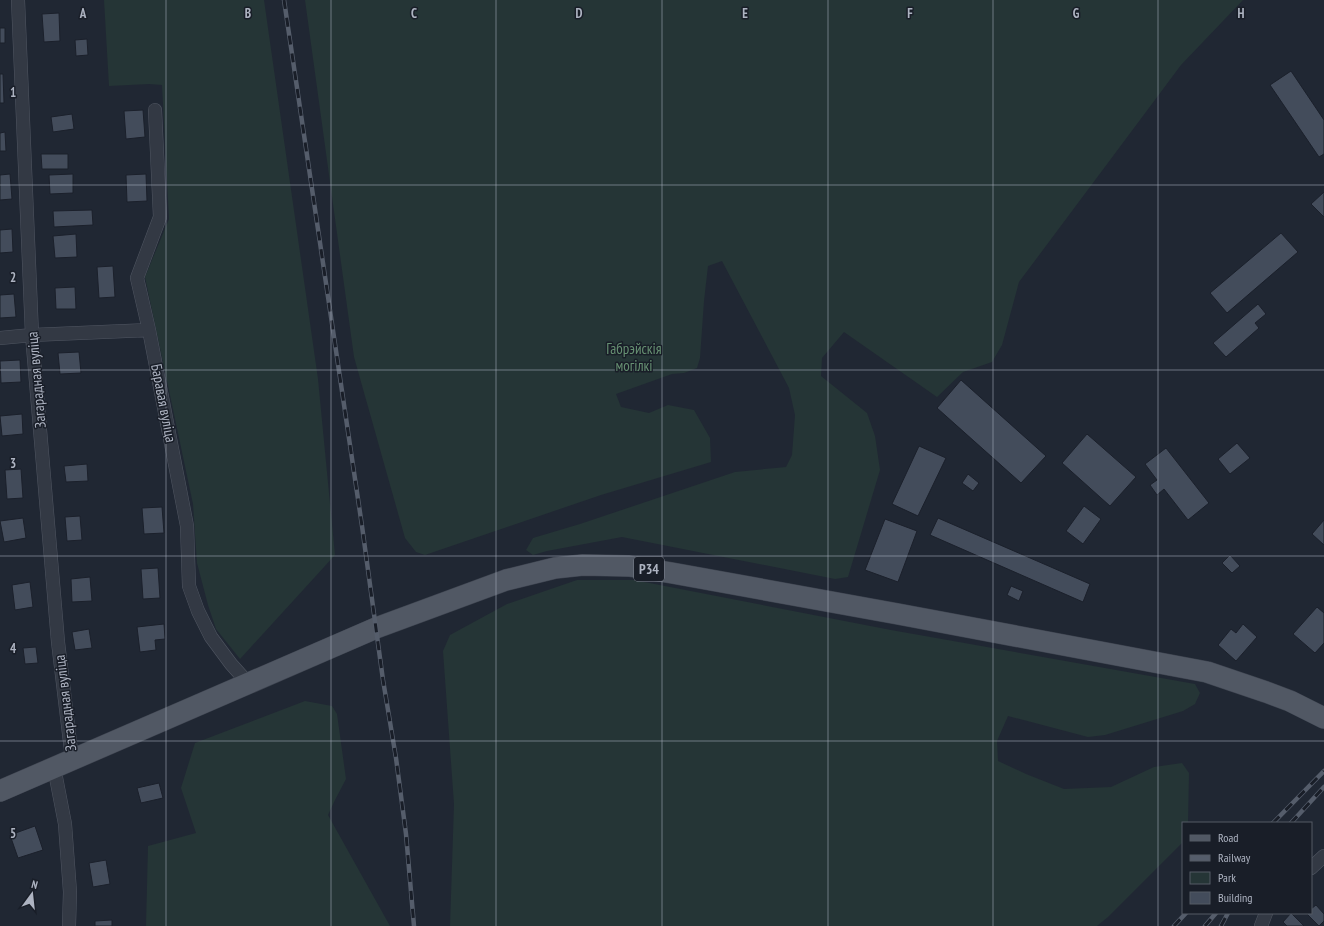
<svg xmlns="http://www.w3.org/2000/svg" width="1324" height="926" font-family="'PT Sans Narrow',sans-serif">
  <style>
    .green { fill: #253536 }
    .building { fill: #434c5b; stroke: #1b202b }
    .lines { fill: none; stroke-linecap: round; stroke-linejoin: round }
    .street-casing { stroke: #505662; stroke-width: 14 }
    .primary-casing { stroke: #3c424e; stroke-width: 22 }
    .street { stroke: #333944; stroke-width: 13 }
    .primary { stroke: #515864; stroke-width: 21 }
    .rail-casing { stroke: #555d6b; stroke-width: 4.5 }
    .rail { stroke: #191e28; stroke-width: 3; stroke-dasharray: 9; stroke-linecap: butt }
    .grid { fill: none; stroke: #adb3c1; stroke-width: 1; stroke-opacity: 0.55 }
    .labels { text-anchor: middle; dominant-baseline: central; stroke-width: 3; stroke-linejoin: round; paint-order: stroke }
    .shield { fill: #191e28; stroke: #818693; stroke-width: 1 }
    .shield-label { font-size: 14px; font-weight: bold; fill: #adb3c1 }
    .park-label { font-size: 15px; fill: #669072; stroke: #191e28 }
    .street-label { font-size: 15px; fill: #adb3c1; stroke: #191e28 }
    .grid-label { font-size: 13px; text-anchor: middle; font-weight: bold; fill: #adb3c1; stroke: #191e28; stroke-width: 3; stroke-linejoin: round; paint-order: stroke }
  </style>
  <rect width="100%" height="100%" fill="#202733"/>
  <path class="green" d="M104,0H264L318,379L335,555L240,659L216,629L208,605L197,563L193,504L145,277L169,219L162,85L149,84L109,86Z
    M305,0H1243L1181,65L1019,282L1002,345L992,362L963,372L937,397L844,332L822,358L821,376L867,413L875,436L880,470L848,577L835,579L622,537L547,551L533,555L526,550L533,538L580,524L735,472L786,467L792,455L795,415L789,388L722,261L708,266L704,301L700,358L697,368L684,373L672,374L616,394L621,407L649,413L668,405L694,410L710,438L711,462L601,495L425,555L416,552L405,538L354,357Z
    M577,580H634L891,630L1195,684L1200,693L1195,704L1183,711L1105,735L1088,737L1008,716L997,741L998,761L1026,774L1064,789L1111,787L1154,767L1182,763L1189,773L1188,823H1183V842L1108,917L1097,926H450L454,804L443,651L450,635L507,604Z
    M305,701L332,706L337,714L346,779L335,800L328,815L390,926H146L148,846L196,833L181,788L195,743Z"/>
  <path class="building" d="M59,13L60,41L44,42L42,14Z
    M0,28H5V43H0Z
    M87,39L88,55L76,56L75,40Z
    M1291,71L1324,120V154L1319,157L1270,85Z
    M0,74H3L4,103H0Z
    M143,110L145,137L126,139L124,111Z
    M72,114L74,129L53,132L51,117Z
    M5,132L6,151H0V133Z
    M41,154H68V169H42Z
    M10,174L12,199L0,200V175Z
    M73,174V193L50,194L49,175Z
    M146,174L147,201L127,202L126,175Z
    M1324,192V217L1311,204Z
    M92,210L93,225L54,227L53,211Z
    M12,229L13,252L0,253V230Z
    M1281,233L1298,252L1227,313L1210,293Z
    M76,234L77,257L55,258L53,236Z
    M113,266L115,297L99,298L97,267Z
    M75,287L76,309H56L55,288Z
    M14,294L16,317L0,318V295Z
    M1258,304L1266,314L1255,323L1259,328L1226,357L1213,343Z
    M79,352L81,373L60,374L58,353Z
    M20,360L21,382L1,383L0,361Z
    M961,380L1046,456L1021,483L937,408Z
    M22,414L23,434L2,436L0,416Z
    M1087,434L1136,477L1110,506L1062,463Z
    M1237,443L1250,458L1230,474L1218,459Z
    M919,446L946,458L918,516L892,504Z
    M1166,448L1209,503L1188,520L1164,489L1157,495L1150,485L1157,480L1145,464Z
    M87,464L88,481L66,482L64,466Z
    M21,469L23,498L7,499L5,470Z
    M968,474L979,483L973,491L962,483Z
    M1084,506L1101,519L1083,544L1066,531Z
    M162,507L164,533L144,534L142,508Z
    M80,516L82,540L67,541L65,517Z
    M23,518L26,538L4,542L0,521Z
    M938,518L1090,584L1083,602L930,535Z
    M885,519L917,531L898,582L865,570Z
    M1324,520V545L1312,534Z
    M1230,555L1240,566L1232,573L1222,563Z
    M158,568L160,598L143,599L141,569Z
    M90,577L92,601L72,602L71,579Z
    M30,582L33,607L15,610L12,585Z
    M1011,586L1023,591L1019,601L1007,595Z
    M1317,607L1324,613V643L1315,653L1293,634Z
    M164,624L165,639L155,640L156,650L140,652L137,627Z
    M1243,624L1257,637L1236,661L1218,645L1231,629L1236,633Z
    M89,629L92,648L75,650L72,632Z
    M36,647L38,663L25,664L23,648Z
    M159,783L163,798L141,803L137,788Z
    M35,826L43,850L18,858L10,835Z
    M106,860L110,884L93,887L89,863Z
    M1316,905L1324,914V921L1319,926L1306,913H1311V909Z
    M1291,913L1304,926H1287L1283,922Z
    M112,920V926H95V921Z"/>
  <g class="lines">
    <g class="street-casing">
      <path id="street" d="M18,0L32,335L58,642L72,759
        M155,110L160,217L137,278L149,330L187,526L189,586L198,611L211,637L231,664L248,683
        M0,338L32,335L149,330
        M54,767L65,824L70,892L69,926
        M1311,868L1324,856
        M1261,926L1266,913"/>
    </g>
    <g class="primary-casing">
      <path id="primary" d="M0,791L376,628L506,580L555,568L583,565L629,566L672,573L898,614L1207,672L1266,692L1290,701L1324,718"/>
    </g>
    <use href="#street" class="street"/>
    <use href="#primary" class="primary"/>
    <g class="rail-casing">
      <path id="rail" d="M284,0L362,526L383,680L396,758L406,834L414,926
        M1273,823L1324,771
        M1291,823L1324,787
        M1174,926L1186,913
        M1205,926L1216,913
        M1221,926L1228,913"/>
    </g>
    <use href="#rail" class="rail"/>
  </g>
  <path class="grid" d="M166,0V926M331,0V926M496,0V926M662,0V926M828,0V926M993,0V926M1158,0V926M0,185H1324M0,370H1324M0,556H1324M0,741H1324"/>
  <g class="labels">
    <rect class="shield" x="634" y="557" width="30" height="24" rx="3"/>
    <g class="shield-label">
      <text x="649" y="569">Р34</text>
    </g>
    <g class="park-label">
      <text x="634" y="348">Габрэйскія<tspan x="634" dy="17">могілкі</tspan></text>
    </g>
    <g class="street-label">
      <text transform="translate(36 380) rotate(-95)">Загарадная вуліца</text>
      <text transform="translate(164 403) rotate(79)">Баравая вуліца</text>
      <text transform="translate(65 703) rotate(-97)">Загарадная вуліца</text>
    </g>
  </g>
  <g class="grid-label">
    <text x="83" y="18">A</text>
    <text x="248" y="18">B</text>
    <text x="414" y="18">C</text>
    <text x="579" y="18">D</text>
    <text x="745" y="18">E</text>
    <text x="910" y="18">F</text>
    <text x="1076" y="18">G</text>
    <text x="1241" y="18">H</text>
    <text x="13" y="97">1</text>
    <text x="13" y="282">2</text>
    <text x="13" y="468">3</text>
    <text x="13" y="653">4</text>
    <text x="13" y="838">5</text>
  </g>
  <rect x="1182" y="822" width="130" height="92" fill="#191e28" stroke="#545a65"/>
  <rect x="1190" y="835" width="20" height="6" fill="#515864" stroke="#545a65"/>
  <text x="1218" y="842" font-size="12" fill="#adb3c1">Road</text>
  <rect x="1190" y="855" width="20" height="6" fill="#555d6b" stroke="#545a65"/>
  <text x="1218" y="862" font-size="12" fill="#adb3c1">Railway</text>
  <rect x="1190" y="872" width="20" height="12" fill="#253536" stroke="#545a65"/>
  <text x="1218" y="882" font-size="12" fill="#adb3c1">Park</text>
  <rect x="1190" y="892" width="20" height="12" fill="#434c5b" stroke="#545a65"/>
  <text x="1218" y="902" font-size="12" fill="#adb3c1">Building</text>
  <g transform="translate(32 894) rotate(15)" stroke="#191e28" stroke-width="3" paint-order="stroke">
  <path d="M0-3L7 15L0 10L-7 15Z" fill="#adb3c1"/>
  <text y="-6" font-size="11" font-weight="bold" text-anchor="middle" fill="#adb3c1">N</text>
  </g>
</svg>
